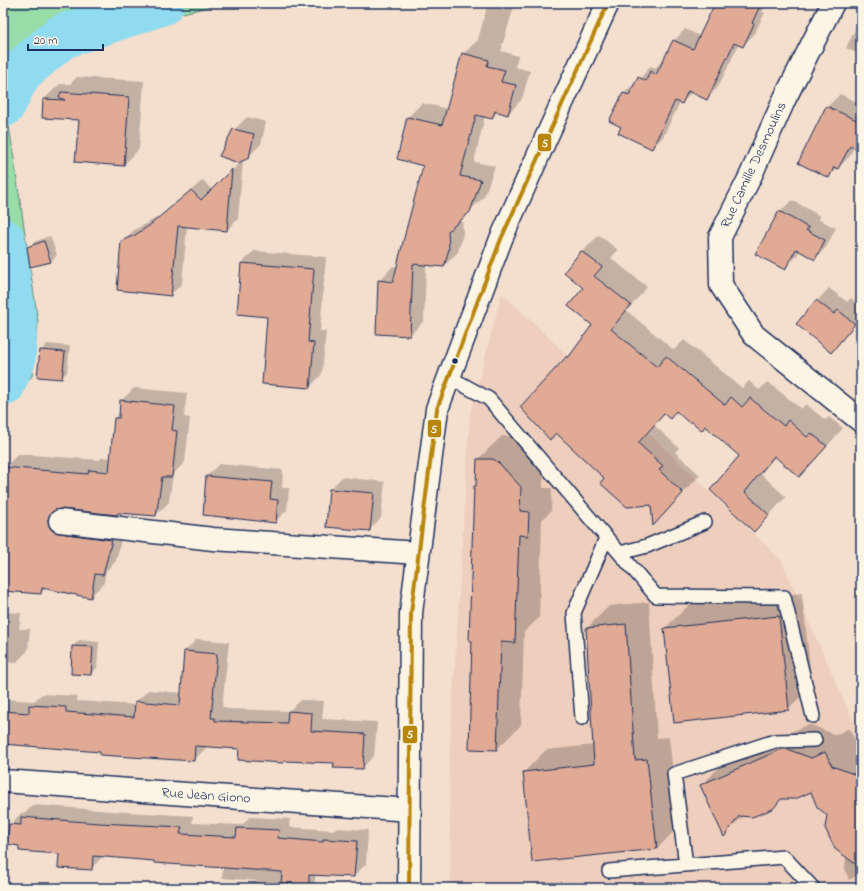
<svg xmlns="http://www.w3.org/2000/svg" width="864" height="891" font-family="'Indie Flower',sans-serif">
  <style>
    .built { fill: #eecebc }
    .green { fill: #98dca8; stroke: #5a8683 }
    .shadow { fill: #0003 }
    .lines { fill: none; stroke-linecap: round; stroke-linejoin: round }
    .river { stroke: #90dbf0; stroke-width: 45 }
    .building { fill: #e0aa95; stroke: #1b2f5e }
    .service-casing { stroke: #1b2f5e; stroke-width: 16 }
    .minor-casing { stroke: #1b2f5e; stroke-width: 25 }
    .secondary-casing { stroke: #1b2f5e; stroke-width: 25 }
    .service { stroke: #fcf5e5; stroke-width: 13 }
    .minor { stroke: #fcf5e5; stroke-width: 22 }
    .secondary { stroke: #fcf5e5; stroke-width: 22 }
    .bus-1-casing { stroke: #fcf5e5; stroke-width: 7 }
    .bus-1 { stroke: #b8860b; stroke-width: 4 }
    .bus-dot { fill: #1b2f5e; stroke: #fcf5e5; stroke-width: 1.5 }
    .labels { text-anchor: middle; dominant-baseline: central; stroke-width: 3.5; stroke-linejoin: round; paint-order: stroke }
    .street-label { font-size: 14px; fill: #1b2f5e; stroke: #fcf5e5 }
    .line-badge { stroke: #fcf5e5; stroke-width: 1.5 }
    .badge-label { font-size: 11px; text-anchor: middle; font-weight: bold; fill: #fff }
  </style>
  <rect width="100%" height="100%" fill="#f4decd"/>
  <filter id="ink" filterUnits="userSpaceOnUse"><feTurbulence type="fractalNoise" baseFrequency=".025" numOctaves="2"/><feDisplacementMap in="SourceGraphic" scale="8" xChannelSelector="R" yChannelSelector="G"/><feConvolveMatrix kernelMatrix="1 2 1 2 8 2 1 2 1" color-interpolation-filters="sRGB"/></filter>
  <g filter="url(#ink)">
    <path class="built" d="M502,293L781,560L861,738V888H451L449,765L470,415Z"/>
    <path class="green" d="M3,3H209L208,7L91,35L7,112L38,322L32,376L3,408Z"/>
    <path class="shadow" d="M488,3H515L503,43L501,45L503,46L501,51L518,56L515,67L530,71L522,99L508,114L499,111L492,118L485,116L474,162L495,166L484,197L462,218L463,234L458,252L444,266L426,264L424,321L410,335L379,281L393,266L398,267L425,165L408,117L422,103L448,109L463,54L478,40Z
      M716,3H767L762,12L765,13L754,34L743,46L739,44L718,87L707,99L692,92L682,103L680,102L663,137L652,148L622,126L610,120L624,93L636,82H637L651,66L655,68L663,60L664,61L674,41L685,29L700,36Z
      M861,17V55L846,48Z
      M77,77L144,81L139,149L124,165L80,119L44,99L60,84H70Z
      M840,94L861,104V150L854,147L850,156L829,177L827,107Z
      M247,117L266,122L261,144L248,157L234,130Z
      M243,160L238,219L227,230L187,226L182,284L171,294L122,242L134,230L162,215L203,180L212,190Z
      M792,200L820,216L818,219L836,228L826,247L815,259L800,250L796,257L784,269L780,212Z
      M599,235L618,250L611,258L647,287L627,311L674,350L684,340L742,388L749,381L759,390L768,382L801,409L806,404L825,420L829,417L843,428L816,459L799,476L776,456L761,474L786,497L754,531L711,490L741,456L706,425L702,429L677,411L670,418L665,414L654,425L679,448L675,452L700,475L654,524L652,504L606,478L567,357L576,349L593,325L584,287L582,252Z
      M50,236L57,255L51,261L28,248L34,242Z
      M254,251L326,257L320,331H326L322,374L310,387L269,316L238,313L242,263Z
      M829,288L847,302L851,298L861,307V317L843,339L831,352L817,301Z
      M47,344L70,346L67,372L61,378L41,351Z
      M134,388L187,393L184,417L190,418L185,462L173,474L169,502L156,515L61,508V512L124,527L116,561L106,571L104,583L91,596L46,588L41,593L3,590V487L5,467L18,454L99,460L103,457L111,458L115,418L120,412L121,401Z
      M502,436H517L544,463L543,488H552L551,511L542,520L539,618L524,632L521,725L497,749L477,485L478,459Z
      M219,464L283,470L282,488H289L287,510L276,521L204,514L207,476Z
      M342,477L385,482L381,518L369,530L330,489Z
      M802,593L812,685L788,709L665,628L689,605Z
      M649,602L657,738L669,737L679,826L657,849L524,772L546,750L594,745L587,628L609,606Z
      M3,612L21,613L19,629H30L28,650L16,663L3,662Z
      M197,639L229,642L222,707H226V709L289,711L301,700L324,701L322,719L377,722L374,756L362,768L335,762L240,749L206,746V748L194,760L3,744V699L34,701L42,694L77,696V701L136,705V702L148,690L182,693L185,651Z
      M79,640L99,642L97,668L91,674L73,646Z
      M807,725H811L836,735L849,728L856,743L861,745V874L849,880L845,869L846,856L829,814L811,791L782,798L772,808L743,816L724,835L702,785L725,761Z
      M33,805L111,811L193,816L192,823L242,825L250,817L290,819L289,827L333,830L336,828L368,830L366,864L354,876L319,874L315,877V888H257V881L222,878L223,868L155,860L103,856L91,869L60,853L20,845L10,825L21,813H25Z"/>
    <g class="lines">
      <path class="river" d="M3,105L19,73L61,37L162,3
        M3,241L15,326L13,360L3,384"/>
    </g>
    <path class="building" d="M715,3H749L759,8L752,23L754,24L743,47L734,43L707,100L688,91L682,104L675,101L652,149L618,133L621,127L609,121L623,93L629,95L638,77L646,81L650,71L656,75L673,40L693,49Z
      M462,53L489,60L487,66L505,70L501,82L516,85L508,115L495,111L492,119L476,115L460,176L481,180L470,212L448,231L449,249L444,267L413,264L410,336L376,334L378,280L393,282L407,226L423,166L397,159L407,117L442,125Z
      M61,92L129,97L124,166L75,162L79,120L42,118L43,99L65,100L59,97Z
      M826,106L861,122V151L850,146L838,169L834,167L829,178L798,163Z
      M233,129L254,134L249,158L238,163L219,156Z
      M232,169L227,231L178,226L171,296L117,290L121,241L135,235L150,225L191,190L201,200Z
      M779,211L809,228L806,230L825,240L815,260L796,249L785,270L755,254Z
      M44,241L51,262L30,267L27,247Z
      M581,251L602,267L594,276L631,305L611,329L657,367L666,356L725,405L731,397L742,407L750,398L784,426L788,420L807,437L811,433L827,446L799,477L774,456L745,492L769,515L754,532L710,490L739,456L705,426L702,431L691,421L689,423L676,411L670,419L664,414L638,443L663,466L659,470L683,493L653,526L651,505L627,507L600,483L604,478L556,433L550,440L520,407L567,356L568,358L592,325L568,306L583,288L564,272Z
      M241,263L314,269L308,342L314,343L310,388L262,384L267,317L237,314Z
      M816,300L834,314L838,310L855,324L831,353L796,324Z
      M40,350L65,352L62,379L37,377Z
      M120,400L175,406L172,430L177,431L172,477H162L156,516L118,513L117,515L61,509L55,510L50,514L48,520L49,526L53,531L59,533L112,540L103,575L95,574L91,598L42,588L41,594L3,591V467L88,474L89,470L109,472L114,418H119Z
      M477,459H493L499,463L521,487L520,511L529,512L528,536L519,535L515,643L501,642L497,750L469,749L472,641H469L474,486H476Z
      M206,476L272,482L270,499L278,500L276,523L203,515Z
      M329,489L374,493L370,531L326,527Z
      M779,616L789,710L674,723L664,628Z
      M626,624L635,760L647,759L657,849L532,862L523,772L594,764L586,628Z
      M72,646L93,647L91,675L71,674Z
      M184,651L217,654L211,718H215V721L287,723L288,711L312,713L311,731L365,734L363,769L333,768L334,763L284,761L283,763L238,760L239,749L195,746L194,761L100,755V752L3,744V711L29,713V705L66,707V712L134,717L135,701L180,705Z
      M782,749H787L811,758L825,752L832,766L859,776L861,782V868L835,849L825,828L827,815L817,807L811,792L795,799H781L773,809L752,817L739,816L724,837L700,785Z
      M21,817L99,823L182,827L180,834L236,837L237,828L279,830L278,838L323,842V839L357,841L354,877L309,875V885L281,883L282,872L154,863V861L93,856L92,870L58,868L59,854L19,851V846L7,844L9,824L21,825Z"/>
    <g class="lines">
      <g class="service-casing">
        <path id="service" d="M449,377L489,399L656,596L784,597L813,716
          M620,553L647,546L705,522
          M582,718L574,613L606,538
          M686,865L674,774L775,741L815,740
          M609,871L784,857L813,888"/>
      </g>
      <g class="minor-casing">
        <path id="minor" d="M833,3L785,98L750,177L720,237L721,285L754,335L861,421
          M60,521L213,539L418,553
          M3,781L410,810"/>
      </g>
      <g class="secondary-casing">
        <path id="secondary" d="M409,888L411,613L437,409L501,239L546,138L608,3"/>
      </g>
      <use href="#service" class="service"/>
      <use href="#minor" class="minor"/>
      <use href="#secondary" class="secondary"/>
      <g class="bus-1-casing">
        <path id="bus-1" d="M409,888L411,613L437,409L501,239L608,3"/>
      </g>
      <use href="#bus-1" class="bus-1"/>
    </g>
  </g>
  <circle class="bus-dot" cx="455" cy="361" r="3.5"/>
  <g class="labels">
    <g class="street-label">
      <text transform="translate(754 165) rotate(-65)">Rue Camille Desmoulins</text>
      <text transform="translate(206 796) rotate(4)">Rue Jean Giono</text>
    </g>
  </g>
  <g class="line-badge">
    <rect x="537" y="133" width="15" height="19" rx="4" fill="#b8860b"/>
    <rect x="427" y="419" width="15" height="19" rx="4" fill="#b8860b"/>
    <rect x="402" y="725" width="16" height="19" rx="4" fill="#b8860b"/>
  </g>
  <g class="badge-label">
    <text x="545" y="147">5</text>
    <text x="434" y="433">5</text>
    <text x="410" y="738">5</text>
  </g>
  <rect width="864" height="891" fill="none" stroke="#fcf5e5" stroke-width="16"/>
  <rect x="8" y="8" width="848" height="875" fill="none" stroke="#1b2f5e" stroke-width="1.5" filter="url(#ink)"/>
  <path d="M28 44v6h75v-6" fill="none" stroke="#1b2f5e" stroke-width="2"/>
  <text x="34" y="44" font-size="12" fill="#1b2f5e" stroke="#fcf5e5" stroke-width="3" paint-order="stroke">20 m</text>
</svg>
